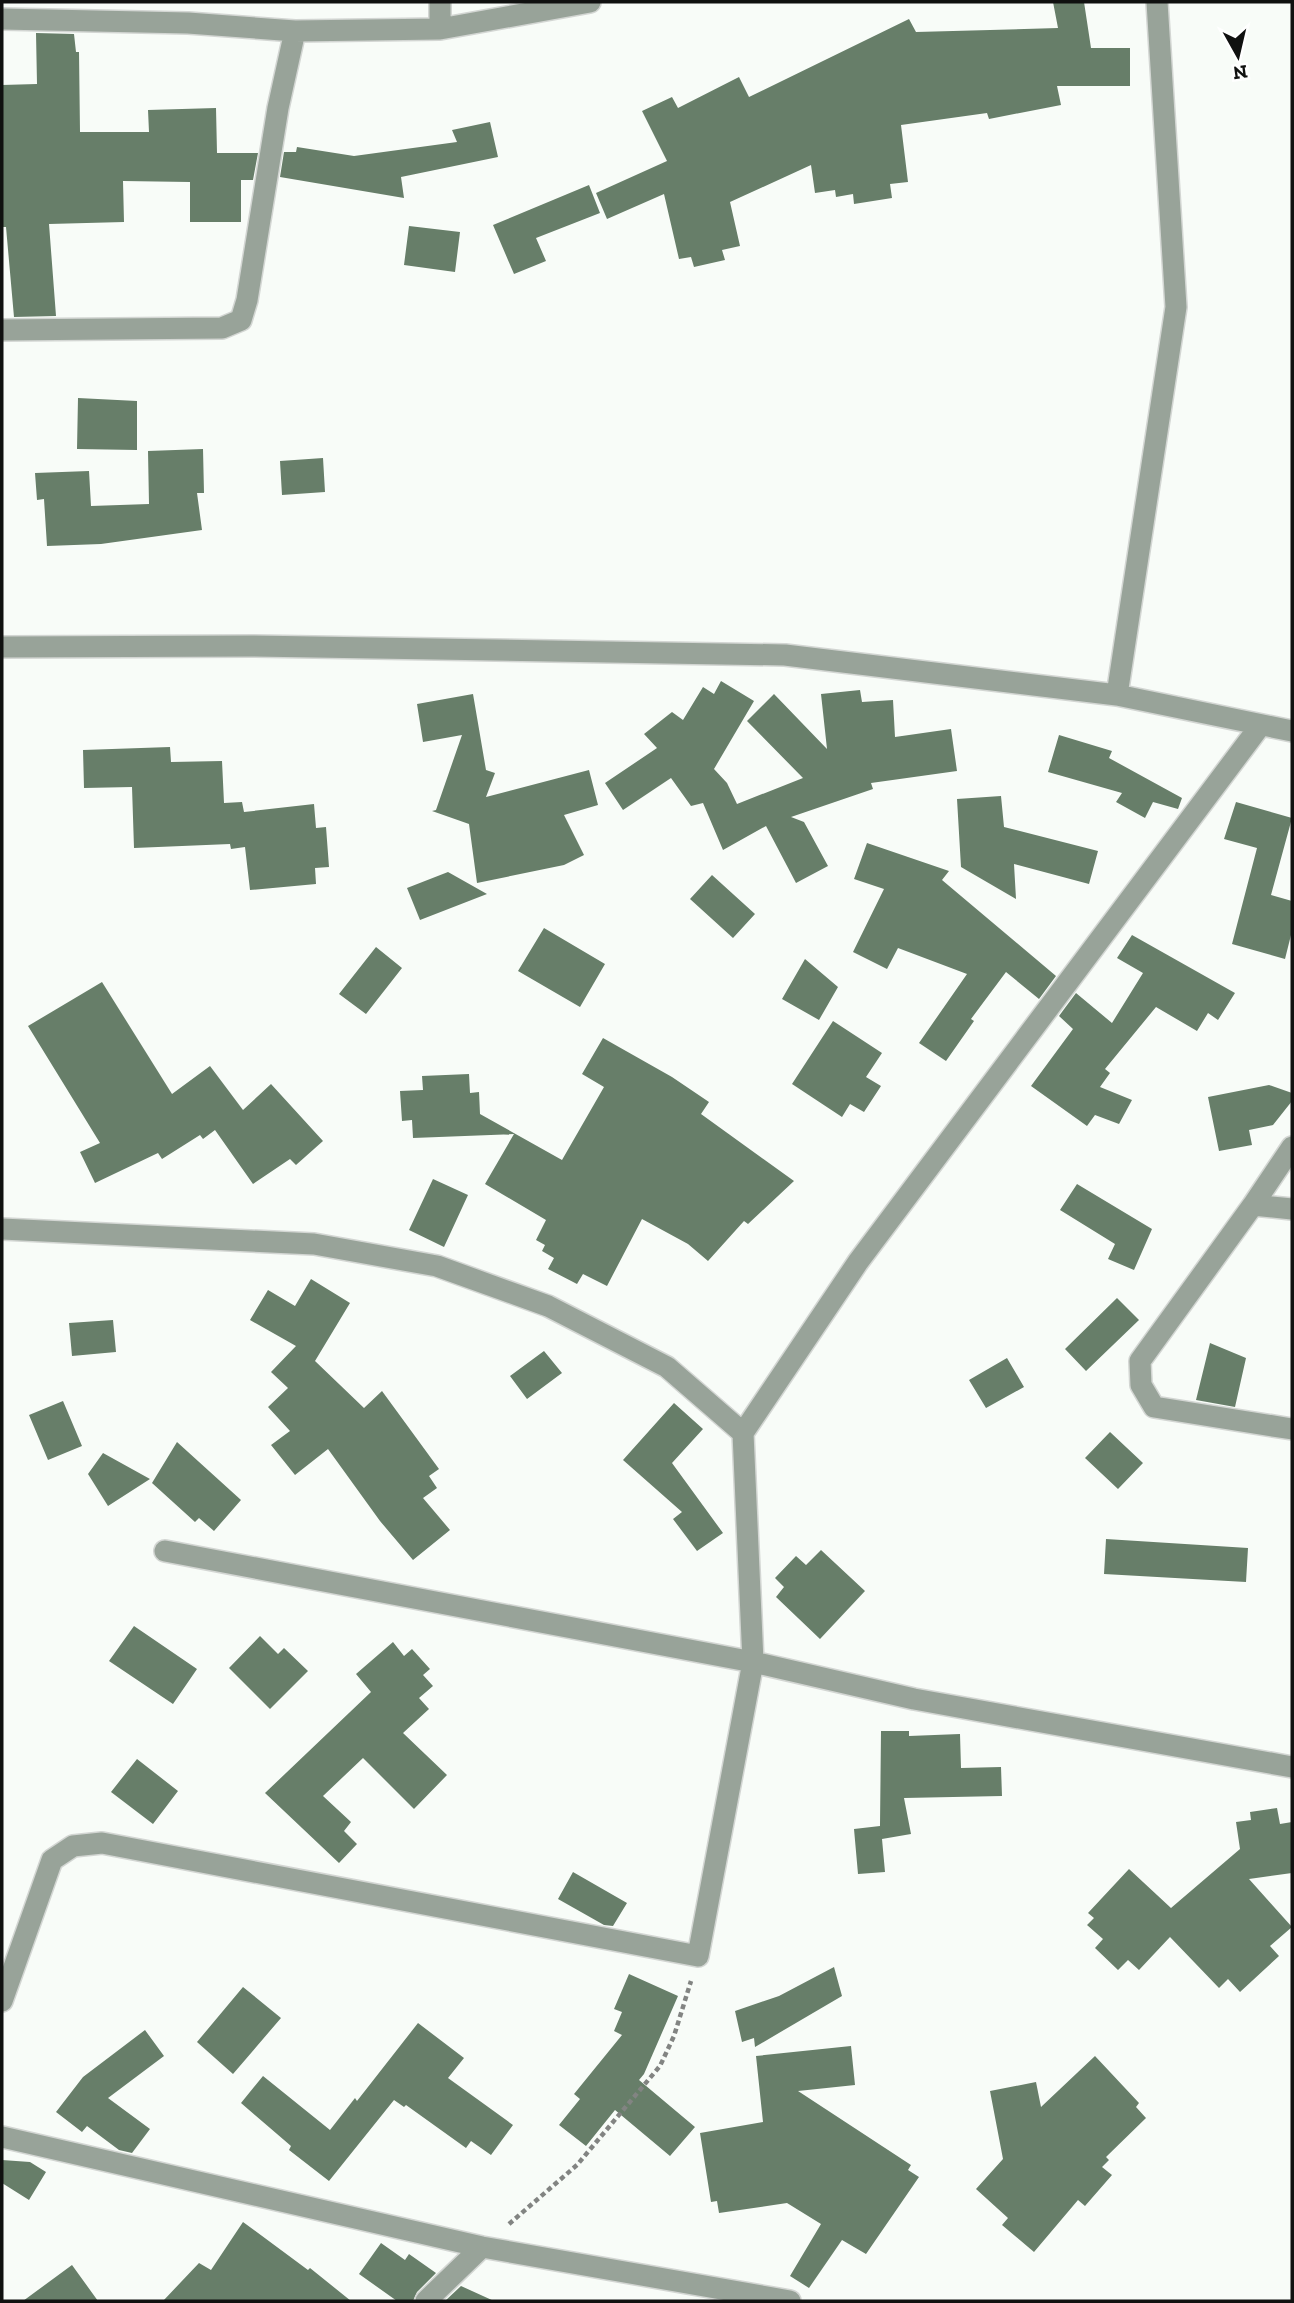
<svg xmlns="http://www.w3.org/2000/svg" width="1294" height="2303" font-family="'Zilla Slab',serif">
  <style>
    .building { fill: #677e69 }
    .lines { fill: none; stroke-linecap: round; stroke-linejoin: round }
    .street-casing { stroke: #d3d6d3; stroke-width: 24 }
    .path { stroke: #828482; stroke-width: 4.5; stroke-dasharray: 5 3.5; stroke-linecap: butt }
    .street { stroke: #98a399; stroke-width: 21 }
  </style>
  <rect width="100%" height="100%" fill="#f8fcf8"/>
  <path class="building" d="M1053,2H1084L1091,48H1130V86H1057L1061,105L989,119L987,113L901,125L908,182L890,184L892,198L854,204L853,194L836,197L835,190L815,193L811,165L730,202L740,246L722,250L725,260L694,267L691,257L679,259L664,194L607,219L596,193L667,161L642,111L672,97L678,108L739,77L749,97L909,19L916,32L1058,28Z
    M36,33L74,34L76,52H79L80,132H149L148,110L216,108L217,153H258L253,180H241V222H190V182L123,181L124,222L49,224L56,316L14,317L6,227H2V85L37,84Z
    M490,122L498,157L401,177L404,198L280,177L284,152H296L297,147L354,156L457,142L452,130Z
    M589,185L600,213L536,238L546,261L514,274L493,225Z
    M409,226L460,232L455,272L404,265Z
    M78,398L137,401V450L77,449Z
    M203,449L204,493H197L202,530L101,544L47,546L44,499L37,500L35,473L89,471L91,506L149,504L148,451Z
    M323,458L325,492L282,495L280,461Z
    M721,681L754,701L714,769L727,783L737,804L803,778L747,721L774,694L827,749L821,694L860,690L862,702L893,700L895,737L951,729L957,771L871,783L873,789L791,817L804,822L828,866L796,883L766,826L723,850L703,803L691,806L671,778L623,810L605,783L657,748L644,734L672,712L683,720L703,687L714,694Z
    M473,694L486,770L495,773L486,797L589,770L598,805L564,815L584,855L564,865L477,883L469,824L432,811L436,810L462,735L423,742L417,704Z
    M1059,735L1112,751L1109,758L1182,798L1178,809L1153,802L1145,818L1116,802L1122,793L1048,772Z
    M170,747L171,762L222,761L224,803L242,802L244,812L314,804L316,828L326,827L329,867L315,868L316,884L250,890L245,847L231,849L230,844L134,848L132,787L84,788L83,750Z
    M1001,796L1004,827L1098,851L1089,884L1014,864L1016,899L961,867L957,799Z
    M1236,802L1292,818L1271,895L1292,901V931L1285,959L1232,944L1257,848L1224,839Z
    M867,843L949,871L942,880L1056,976L1039,999L1006,972L971,1019L974,1021L946,1061L919,1043L967,974L898,948L887,969L853,952L884,889L854,879Z
    M448,872L487,894L420,920L407,888Z
    M712,875L755,914L733,938L690,899Z
    M544,928L605,964L580,1007L518,971Z
    M1132,935L1235,993L1218,1020L1208,1013L1197,1031L1156,1007L1105,1069L1110,1073L1100,1087L1132,1100L1119,1124L1095,1115L1087,1126L1031,1086L1073,1029L1059,1016L1076,993L1112,1023L1143,973L1117,958Z
    M376,947L402,968L366,1014L339,994Z
    M805,959L838,987L819,1020L782,999Z
    M102,982L172,1094L210,1066L243,1110L271,1084L323,1141L296,1165L290,1159L253,1184L215,1130L203,1139L200,1135L162,1159L158,1153L95,1183L80,1152L100,1143L28,1026Z
    M833,1021L882,1053L866,1077L881,1086L864,1112L850,1104L842,1117L792,1084Z
    M603,1038L672,1077L709,1102L701,1114L794,1181L748,1224L744,1221L708,1261L688,1244L642,1219L607,1286L583,1274L577,1284L548,1269L554,1258L542,1251L545,1245L536,1240L546,1220L485,1184L514,1134L413,1138L412,1120L402,1121L400,1091L423,1090L422,1076L469,1074L470,1093L479,1092L480,1114L562,1160L604,1087L582,1074Z
    M1269,1085L1292,1093V1101L1273,1125L1249,1130L1252,1145L1219,1151L1208,1097Z
    M433,1179L468,1195L444,1247L409,1230Z
    M1077,1184L1152,1229L1134,1270L1108,1259L1115,1244L1060,1210Z
    M311,1279L350,1303L315,1361L364,1408L382,1391L439,1469L429,1476L437,1488L423,1498L450,1530L413,1560L380,1521L328,1449L295,1475L271,1445L290,1431L268,1407L288,1388L271,1372L296,1346L250,1320L268,1290L295,1306Z
    M1117,1298L1139,1320L1086,1371L1065,1349Z
    M113,1320L116,1352L72,1356L69,1323Z
    M1210,1343L1246,1358L1235,1407L1196,1400Z
    M544,1351L562,1373L527,1399L510,1376Z
    M1007,1358L1024,1387L986,1408L969,1380Z
    M63,1401L82,1446L48,1460L29,1415Z
    M674,1403L703,1429L672,1463L723,1533L697,1551L673,1519L682,1512L623,1460Z
    M1110,1432L1143,1463L1118,1489L1085,1458Z
    M177,1442L241,1500L214,1531L199,1518L195,1522L152,1483Z
    M103,1453L150,1479L108,1506L88,1474Z
    M1106,1539L1248,1548L1246,1582L1104,1574Z
    M821,1550L865,1591L820,1639L776,1597L784,1587L775,1578L796,1556L806,1565Z
    M134,1626L197,1669L173,1704L109,1661Z
    M260,1636L278,1654L284,1648L308,1671L270,1709L229,1668Z
    M393,1642L404,1656L412,1649L430,1669L423,1675L433,1686L419,1698L429,1709L403,1733L447,1775L414,1809L363,1758L323,1796L351,1822L344,1831L357,1844L339,1863L265,1793L371,1692L356,1674Z
    M881,1731H909V1736L960,1734L961,1768L1001,1767L1002,1796L904,1798L911,1834L882,1839L885,1872L858,1874L854,1829L880,1826Z
    M137,1759L178,1791L153,1824L111,1792Z
    M1277,1808L1280,1824L1292,1822V1873L1249,1879L1292,1927L1270,1946L1279,1956L1240,1992L1228,1979L1219,1988L1170,1937L1139,1970L1128,1960L1118,1970L1095,1948L1103,1939L1087,1925L1094,1918L1088,1913L1129,1869L1171,1908L1240,1849L1236,1822L1251,1820L1250,1812Z
    M573,1872L627,1903L613,1926L604,1925L558,1899Z
    M834,1967L842,1996L755,2047L754,2038L742,2042L735,2011L779,1996Z
    M629,1974L678,1996L644,2074L639,2080L695,2127L670,2156L615,2110L586,2146L559,2125L580,2099L574,2094L622,2035L614,2031L622,2012L614,2009Z
    M243,1987L281,2018L233,2074L197,2042Z
    M418,2023L464,2058L448,2078L513,2125L491,2155L471,2141L466,2148L406,2105L404,2107L394,2100L329,2181L289,2150L291,2146L241,2103L263,2076L330,2130L355,2098L357,2101Z
    M145,2030L164,2056L108,2098L150,2129L132,2153L119,2150L87,2126L82,2132L56,2112L83,2077Z
    M851,2046L855,2085L798,2091L911,2165L908,2170L919,2177L866,2254L842,2240L809,2288L790,2276L821,2224L787,2203L719,2213L717,2201L711,2202L700,2133L763,2122L756,2056Z
    M1095,2056L1139,2103L1136,2107L1146,2118L1106,2157L1109,2160L1102,2167L1112,2175L1085,2206L1078,2200L1034,2252L1002,2225L1008,2218L976,2189L1003,2159L990,2091L1036,2082L1041,2107Z
    M2,2160L30,2162L46,2172L29,2200L2,2183Z
    M243,2222L308,2270L310,2268L351,2301H163L199,2263L211,2270Z
    M381,2243L405,2260L409,2254L436,2273L417,2292L413,2301H397L359,2274Z
    M72,2265L98,2301H23Z
    M461,2286L494,2301H445Z"/>
  <g class="lines">
    <g class="street-casing">
      <path id="street" d="M440,2V29
        M2,19L188,23L295,31L440,29L590,2
        M2,330L222,328L241,320L247,300L278,108L295,31
        M2,647L254,646L785,655L1117,695L1292,731
        M1117,695L1176,307L1157,2
        M1292,1147L1253,1205L1140,1361L1141,1385L1154,1407L1292,1429
        M1253,1205L1292,1209
        M2,1229L314,1244L437,1266L548,1306L667,1367L743,1433
        M165,1551L753,1662L914,1699L1292,1767
        M2,2001L52,1860L73,1846L102,1843L698,1956L753,1662L743,1433L858,1262L1260,726
        M2,2137L482,2247L790,2301
        M426,2301L482,2247"/>
    </g>
    <path class="path" d="M509,2224L577,2165L660,2066L674,2036L691,1981"/>
    <use href="#street" class="street"/>
  </g>
  <rect width="1294" height="2303" fill="none" stroke="#101110" stroke-width="7"/>
  <g transform="translate(1238 56) rotate(172)" stroke="#ffffff" stroke-width="5" paint-order="stroke">
  <path d="M0-5L12 26L0 18L-12 26Z" fill="#101110"/>
  <text y="-10" font-size="19" font-weight="bold" text-anchor="middle" fill="#101110">N</text>
  </g>
</svg>
